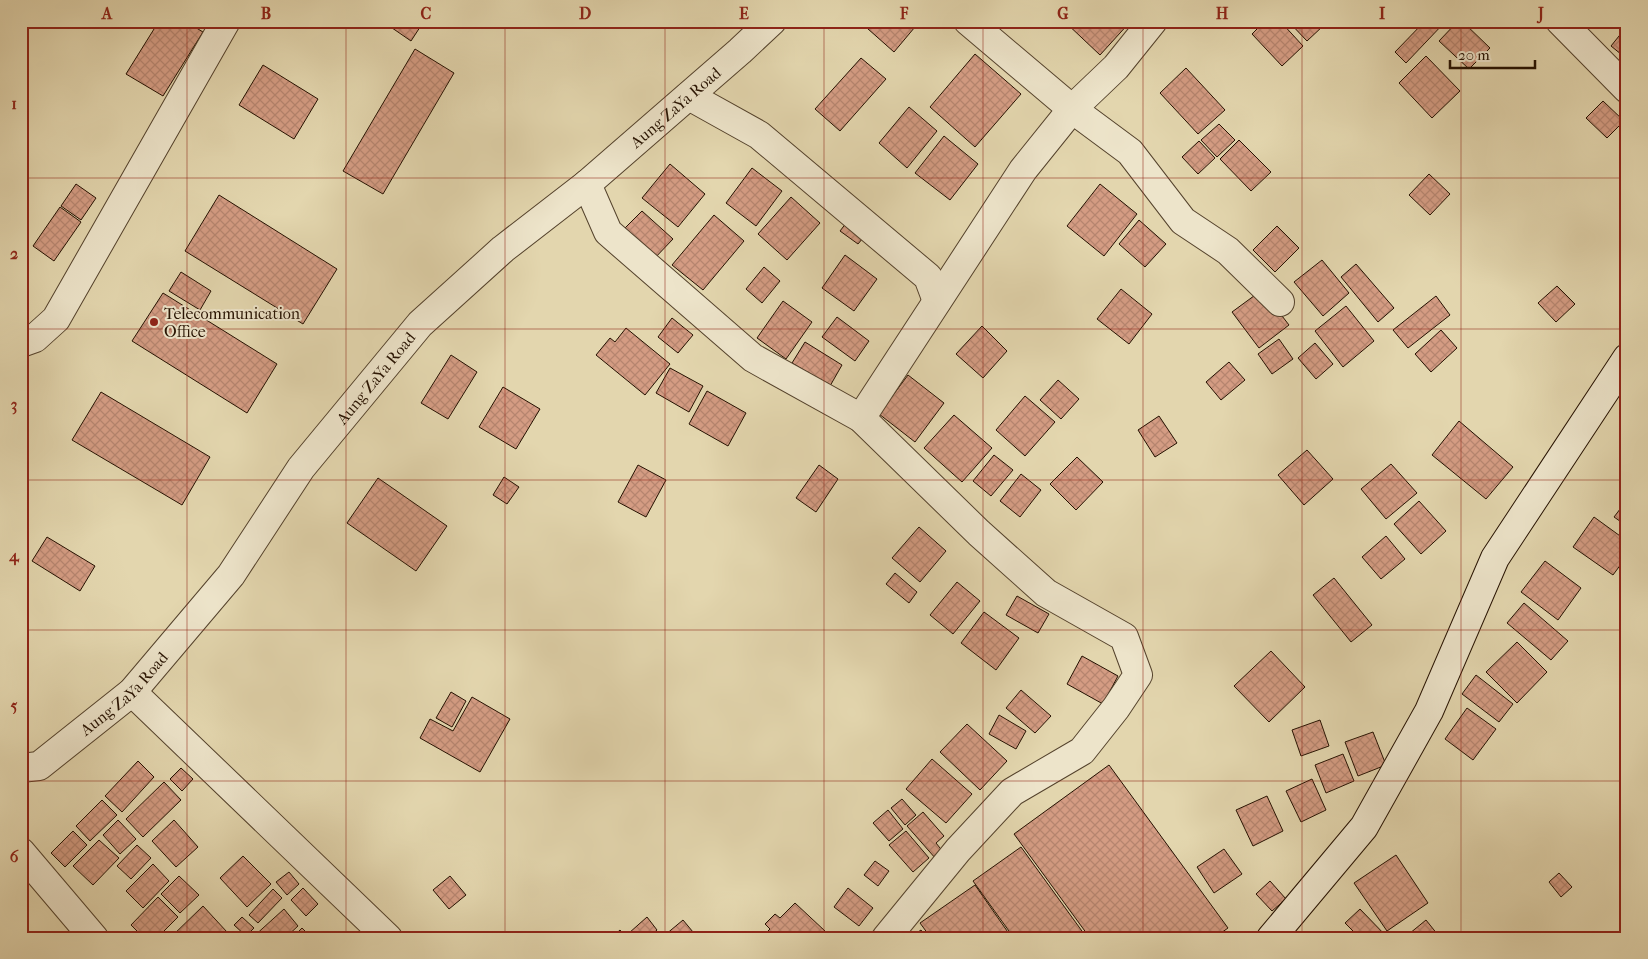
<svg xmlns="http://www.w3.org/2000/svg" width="1648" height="959" font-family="'IM FELL French Canon',serif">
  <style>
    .building { fill: url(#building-cross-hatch); stroke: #251101 }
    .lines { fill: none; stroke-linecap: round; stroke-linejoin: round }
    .street-casing { stroke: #54422c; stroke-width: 30 }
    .secondary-casing { stroke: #251101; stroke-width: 30 }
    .street { stroke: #ede4ca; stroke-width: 28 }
    .secondary { stroke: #ede4ca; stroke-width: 28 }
    .grid { fill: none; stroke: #8f2418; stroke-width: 1; stroke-opacity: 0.55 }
    .poi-dot { fill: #8f2418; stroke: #ede4ca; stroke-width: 2 }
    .labels { text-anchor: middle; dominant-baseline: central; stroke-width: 4; stroke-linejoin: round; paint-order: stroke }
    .street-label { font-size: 16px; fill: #251101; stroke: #ede4ca }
    .poi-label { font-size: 16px; fill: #251101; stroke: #ede4ca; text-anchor: start }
    .neatline { fill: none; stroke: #8f2418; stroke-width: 2 }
    .grid-label { font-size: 16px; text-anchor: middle; font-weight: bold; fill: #8f2418 }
  </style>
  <defs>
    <pattern id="building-cross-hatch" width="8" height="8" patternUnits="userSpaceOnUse" patternTransform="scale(1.25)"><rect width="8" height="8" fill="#d49c83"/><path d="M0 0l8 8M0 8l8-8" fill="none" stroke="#b6856f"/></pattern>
  </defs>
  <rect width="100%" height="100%" fill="#e3d6ae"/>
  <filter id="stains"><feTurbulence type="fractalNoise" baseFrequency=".004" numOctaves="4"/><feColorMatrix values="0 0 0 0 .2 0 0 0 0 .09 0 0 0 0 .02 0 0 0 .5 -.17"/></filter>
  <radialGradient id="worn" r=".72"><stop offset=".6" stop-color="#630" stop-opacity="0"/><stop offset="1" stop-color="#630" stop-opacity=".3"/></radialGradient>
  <path class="building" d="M159,21H185L203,32L163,96L126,74Z
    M382,21H424L411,41Z
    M859,21H920L894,52Z
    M1064,21H1129L1130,22L1100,55Z
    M1265,21H1280L1303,46L1282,66L1252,34Z
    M1288,21H1319L1323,26L1307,41Z
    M1425,21L1445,22L1406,63L1395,52Z
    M1458,21H1462L1490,48L1469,69L1439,41Z
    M1627,26V59L1611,46Z
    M415,49L454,73L383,194L343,171Z
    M975,54L1021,94L975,147L930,107Z
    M1426,56L1460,91L1432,118L1399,83Z
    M861,58L886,79L840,131L815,109Z
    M263,65L318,99L294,139L239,105Z
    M1186,68L1225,110L1198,134L1160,93Z
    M1603,101L1624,121L1607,138L1586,118Z
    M909,107L937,131L907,168L879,143Z
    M1219,124L1235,140L1217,157L1201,140Z
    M944,136L978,164L950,200L915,173Z
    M1239,140L1271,172L1251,191L1220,159Z
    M1199,141L1215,158L1198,174L1182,157Z
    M670,164L705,194L678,227L642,198Z
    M752,168L782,191L756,226L726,203Z
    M1429,174L1450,194L1430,215L1409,195Z
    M76,184L96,198L81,220L61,206Z
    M1100,184L1137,214L1104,256L1067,226Z
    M219,195L337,269L303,324L185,251Z
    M791,197L820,223L787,260L758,234Z
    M60,207L81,222L54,261L33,246Z
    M642,211L673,239L652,261L621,232Z
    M714,215L744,241L703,290L672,265Z
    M850,218L868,232L858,244L840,231Z
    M1139,220L1166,244L1145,267L1119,244Z
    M1277,226L1299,248L1275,272L1253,250Z
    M845,255L877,279L854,311L822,288Z
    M1322,260L1349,293L1323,316L1294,282Z
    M1356,264L1394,308L1378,322L1341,277Z
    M764,267L780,281L762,303L746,289Z
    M181,272L211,291L200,310L169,291Z
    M1557,286L1575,304L1556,322L1538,303Z
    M1121,289L1152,314L1129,344L1097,319Z
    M1262,290L1289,325L1259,348L1232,312Z
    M163,293L277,364L247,413L132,341Z
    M1436,296L1450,315L1408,348L1393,330Z
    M783,301L812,322L786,359L757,338Z
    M1346,306L1374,341L1343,367L1315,331Z
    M837,317L869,341L855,361L822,337Z
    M672,318L693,335L678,353L658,337Z
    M982,326L1007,351L983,378L956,354Z
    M626,328L670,364L645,395L596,355L610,338L615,342Z
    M1441,330L1457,348L1431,372L1415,354Z
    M1279,339L1293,359L1272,374L1258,354Z
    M805,342L842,365L830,386L792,363Z
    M1315,343L1333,364L1316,379L1298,358Z
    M451,355L477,372L448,419L421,403Z
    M1229,362L1245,380L1221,400L1206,382Z
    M670,368L703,386L689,412L656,393Z
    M908,375L944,403L915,442L879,414Z
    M1058,380L1079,399L1061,419L1040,400Z
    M503,387L540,409L516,449L479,427Z
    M707,391L746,413L728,446L689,424Z
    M101,392L210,457L182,505L72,440Z
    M1025,396L1055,422L1025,456L996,430Z
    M954,415L992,448L962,482L924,448Z
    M1159,416L1177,443L1155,457L1138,430Z
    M1459,421L1513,467L1486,499L1432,455Z
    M1307,450L1333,479L1304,505L1278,475Z
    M994,455L1013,470L991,496L973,481Z
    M1077,457L1103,482L1076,510L1050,484Z
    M1391,464L1417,493L1386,519L1361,489Z
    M638,465L666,480L646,517L618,502Z
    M819,465L838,479L816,512L796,498Z
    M1021,474L1041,490L1020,517L1000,501Z
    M504,477L519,487L507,504L493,495Z
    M378,478L447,526L416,571L347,523Z
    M1627,500V526L1614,517Z
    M1419,501L1446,531L1421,554L1394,524Z
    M1594,517L1627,541V556L1613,575L1573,547Z
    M919,527L946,551L920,582L892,558Z
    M1386,536L1405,559L1381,579L1362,557Z
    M47,537L95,566L80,591L32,561Z
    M1545,561L1581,588L1558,620L1521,592Z
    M895,573L917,592L909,603L886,584Z
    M1334,578L1372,625L1351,642L1313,595Z
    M957,582L980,601L953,634L930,615Z
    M1017,596L1049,614L1038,633L1006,615Z
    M1524,603L1568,641L1551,660L1507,623Z
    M984,612L1019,638L996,670L961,643Z
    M1517,642L1547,672L1517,703L1486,672Z
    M1271,651L1305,687L1269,722L1234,686Z
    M1082,656L1118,676L1103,704L1067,684Z
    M1476,675L1513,704L1499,722L1462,694Z
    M1021,690L1051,716L1035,733L1006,708Z
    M451,692L466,701L452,727L436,718Z
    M472,697L510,719L480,772L420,738L430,719L453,731Z
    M1467,708L1496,729L1473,760L1445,739Z
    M999,715L1026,731L1016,749L989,734Z
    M1320,720L1329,746L1301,756L1292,730Z
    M967,724L1007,761L980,790L940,752Z
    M1373,732L1386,765L1358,776L1345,742Z
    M1343,754L1354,781L1326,793L1315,765Z
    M932,759L972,794L946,823L906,789Z
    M138,761L154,777L122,812L105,796Z
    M1109,765L1228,928L1214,938H1090L1014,834Z
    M181,768L193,779L182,791L170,779Z
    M1312,779L1326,810L1301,822L1286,791Z
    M164,782L181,800L143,837L126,819Z
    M1267,796L1283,831L1253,846L1236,810Z
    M902,799L916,815L905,825L891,808Z
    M102,800L117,815L90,841L76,826Z
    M888,810L903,829L889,841L873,823Z
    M923,812L944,836L936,843L944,853L936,859L907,826Z
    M118,820L136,839L120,854L103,835Z
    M174,820L198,847L176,867L152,841Z
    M73,831L87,845L65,867L51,853Z
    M906,831L929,858L913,872L889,845Z
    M99,840L119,858L93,885L73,866Z
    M137,845L151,858L131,879L117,866Z
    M1021,847L1087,938H1014L973,881Z
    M1224,849L1242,874L1214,893L1197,867Z
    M1396,855L1428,903L1387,931L1354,883Z
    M243,856L271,884L247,907L220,878Z
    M875,861L889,871L878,886L864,875Z
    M153,864L169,881L143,908L126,891Z
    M289,872L299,884L287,895L276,882Z
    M1559,873L1572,887L1561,897L1549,882Z
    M179,876L199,895L180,913L161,894Z
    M450,876L466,895L449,909L433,890Z
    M1270,881L1286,899L1272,911L1256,894Z
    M975,885L1012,938H931L920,923Z
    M303,888L318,904L306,916L291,900Z
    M848,888L873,908L859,926L834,907Z
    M273,889L282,898L258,923L249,915Z
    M158,897L178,917L157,938H144L131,925Z
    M795,903L825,931L819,938H769L765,934L770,929L765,924L775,914L780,918Z
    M203,906L227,932L222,938H170Z
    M284,909L298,926L285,938H252Z
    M1360,909L1388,938H1360L1345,923Z
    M242,917L254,928L246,936L234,925Z
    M647,917L657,930L648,938H633L629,933Z
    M683,920L698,938H668L665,935Z
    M1426,920L1438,935L1435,938H1404Z
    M302,928L312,938H292Z
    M620,930L627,938H611Z
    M921,930L927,938H909Z"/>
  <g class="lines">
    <g class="street-casing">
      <g id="street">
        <path d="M968,21L1072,109L1130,152L1183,221L1228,251L1280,302"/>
        <path d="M1560,21L1627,89"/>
        <path d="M689,96L759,135L928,277L937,301"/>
        <path d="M587,184L608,232L753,358L861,418L979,533L1046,593L1124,637L1138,675L1116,708L1082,751L1012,792L958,850L886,938"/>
        <path d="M21,343L35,338L56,319L226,21"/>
        <path d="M861,418L1023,170L1072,109L1116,67L1153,21"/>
        <path d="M132,692L388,938"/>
        <path id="s1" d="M21,768L39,766L132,692L231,575L301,468L420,324L503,249L587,184L740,51L772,21"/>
        <path d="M21,852L94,938"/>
      </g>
    </g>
    <g class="secondary-casing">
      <path id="secondary" d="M1271,938L1364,827L1429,711L1495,558L1627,358"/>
    </g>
    <use href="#street" class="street"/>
    <use href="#secondary" class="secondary"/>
  </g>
  <path class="grid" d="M187,21V938M346,21V938M505,21V938M665,21V938M824,21V938M983,21V938M1143,21V938M1302,21V938M1461,21V938M21,178H1627M21,329H1627M21,480H1627M21,630H1627M21,781H1627"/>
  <circle class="poi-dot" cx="154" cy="322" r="5"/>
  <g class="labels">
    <g class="street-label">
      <text stroke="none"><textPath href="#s1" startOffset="940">Aung ZaYa Road</textPath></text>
      <text stroke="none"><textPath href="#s1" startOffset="535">Aung ZaYa Road</textPath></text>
      <text stroke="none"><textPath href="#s1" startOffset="130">Aung ZaYa Road</textPath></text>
    </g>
    <g class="poi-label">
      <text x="164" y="313">Telecommunication<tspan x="164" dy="18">Office</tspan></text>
    </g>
  </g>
  <rect width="1648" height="959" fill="none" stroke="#e3d6ae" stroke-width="55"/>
  <path d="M1450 60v8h85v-8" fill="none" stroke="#251101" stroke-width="2.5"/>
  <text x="1458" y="60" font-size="15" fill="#251101" stroke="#ede4ca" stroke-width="4" paint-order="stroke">20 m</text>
  <rect x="28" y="28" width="1592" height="904" class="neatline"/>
  <g class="grid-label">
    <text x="107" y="19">A</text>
    <text x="266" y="19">B</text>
    <text x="426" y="19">C</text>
    <text x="585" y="19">D</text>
    <text x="744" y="19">E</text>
    <text x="904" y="19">F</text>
    <text x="1063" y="19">G</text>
    <text x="1222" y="19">H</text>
    <text x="1382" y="19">I</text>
    <text x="1541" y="19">J</text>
    <text x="14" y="109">1</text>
    <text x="14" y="259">2</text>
    <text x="14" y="410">3</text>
    <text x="14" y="561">4</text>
    <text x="14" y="711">5</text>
    <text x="14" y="862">6</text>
  </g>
  <rect width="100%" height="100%" filter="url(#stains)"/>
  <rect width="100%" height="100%" fill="url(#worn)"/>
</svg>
